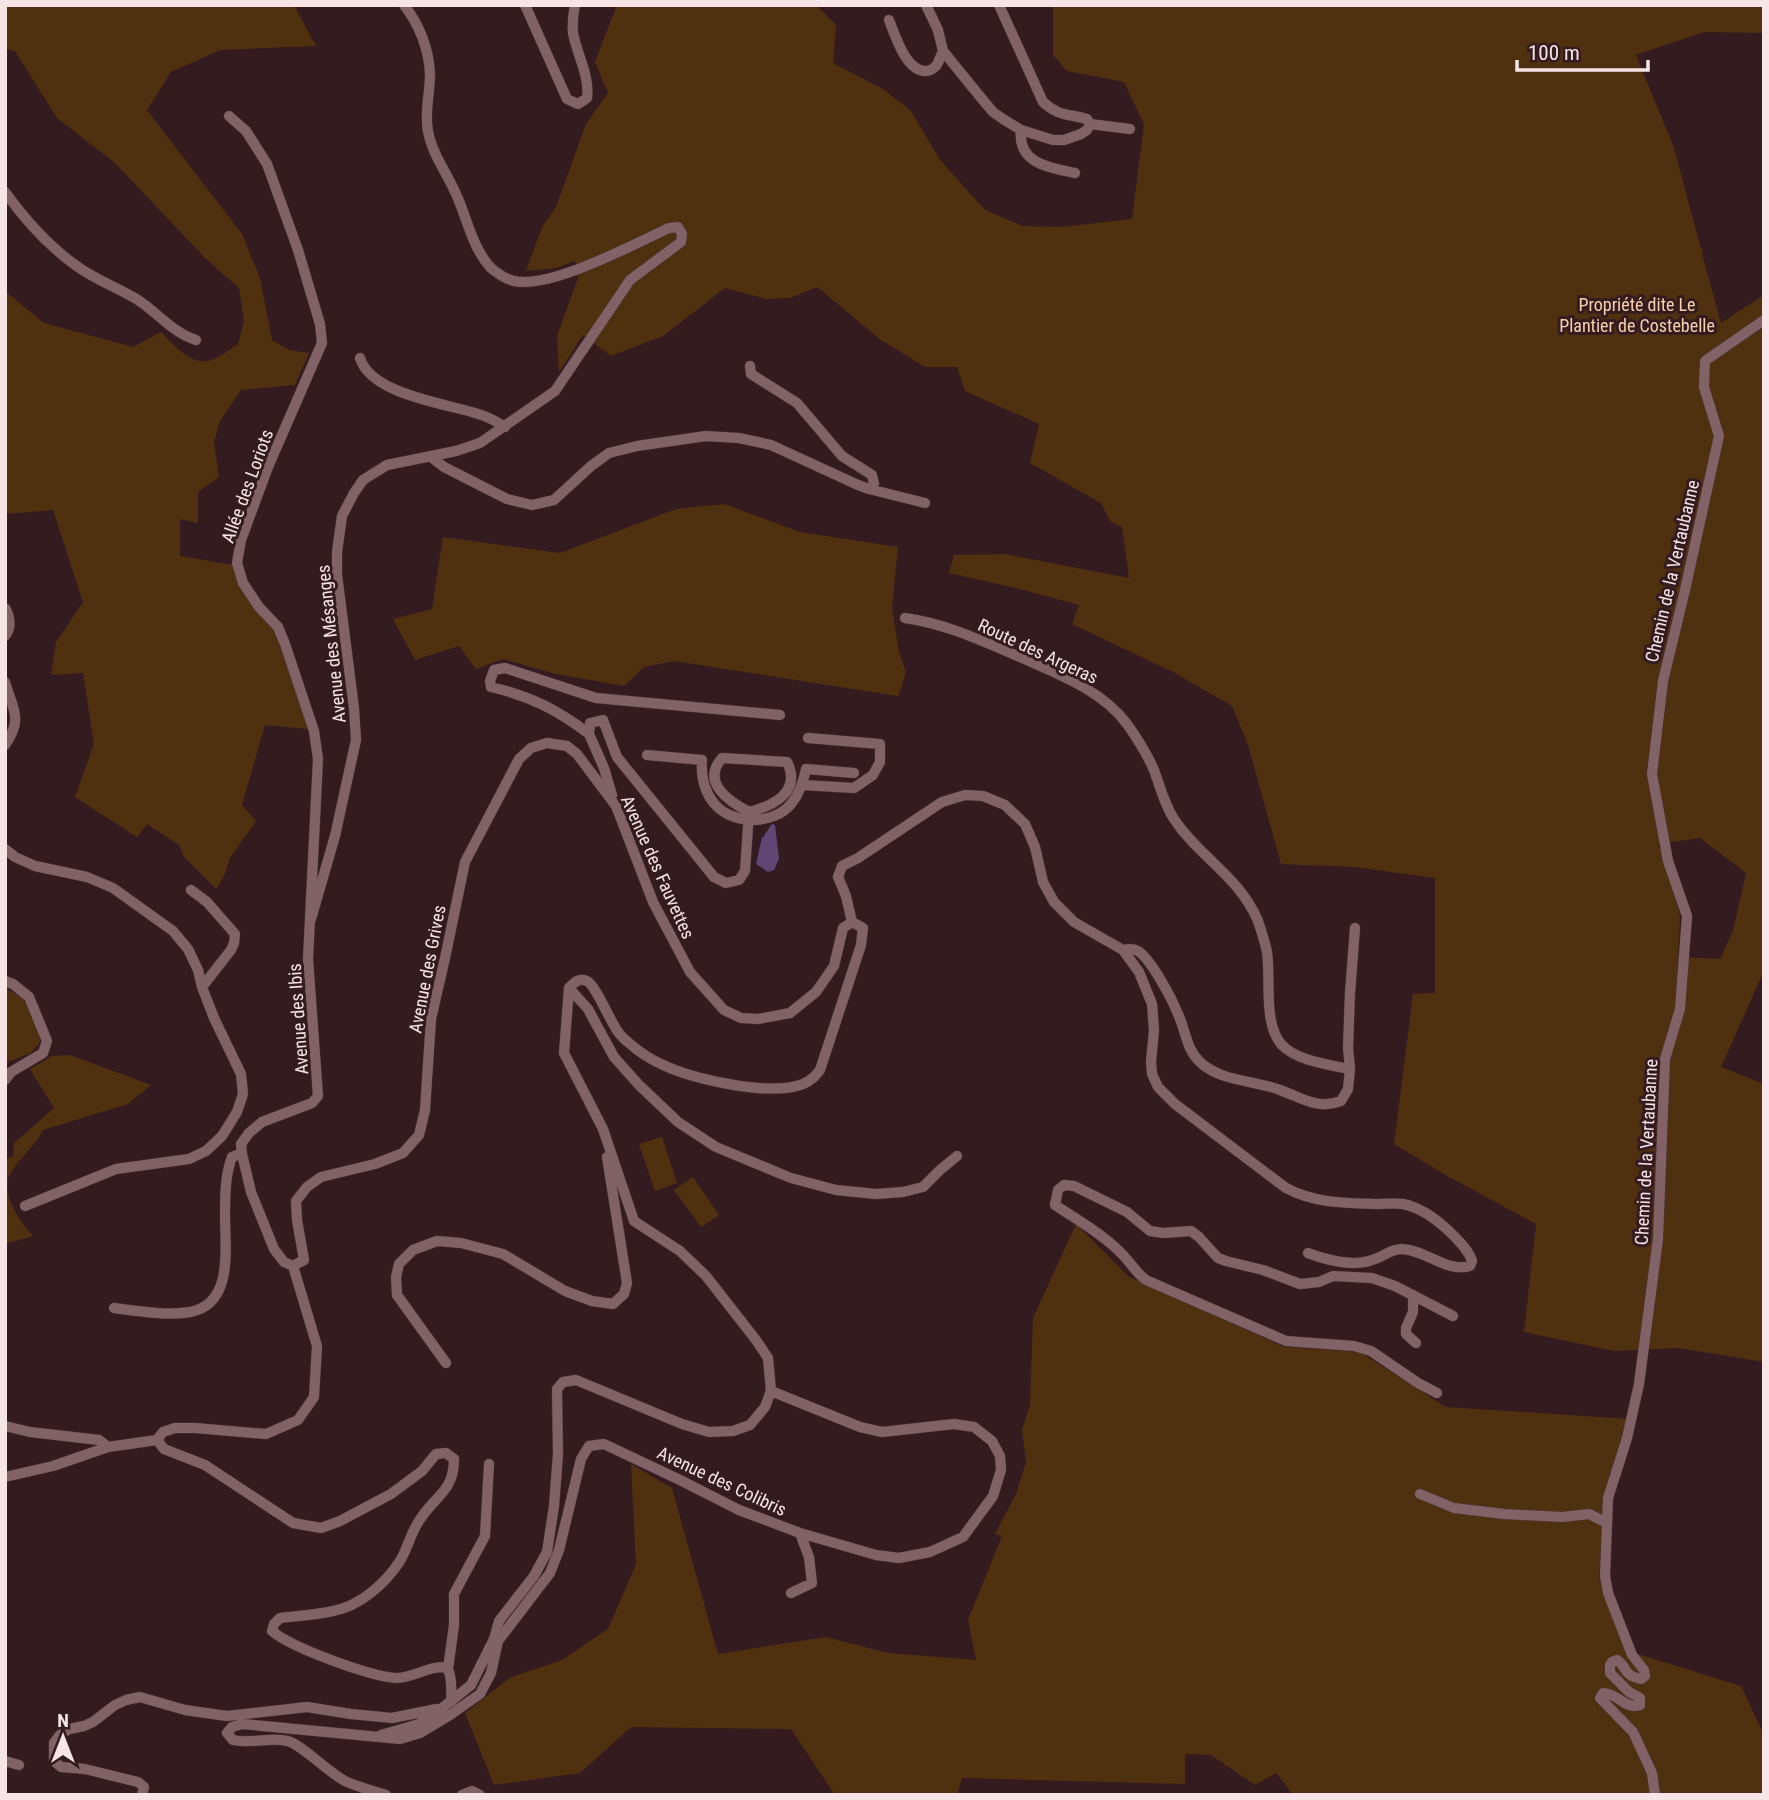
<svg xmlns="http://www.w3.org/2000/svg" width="1769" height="1800" font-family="'Roboto Condensed',sans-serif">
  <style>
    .green { fill: #50310f; fill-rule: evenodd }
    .water { fill: #604675 }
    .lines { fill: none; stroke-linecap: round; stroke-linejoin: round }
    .minor-casing { stroke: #4b363a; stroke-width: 11 }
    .minor { stroke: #816267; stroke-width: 10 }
    .labels { text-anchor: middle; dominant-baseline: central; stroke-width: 6; stroke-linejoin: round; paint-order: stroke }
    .park-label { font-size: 18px; fill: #f9d1ac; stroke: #341b20 }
    .street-label { font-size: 18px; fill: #f6e4e6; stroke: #341b20 }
  </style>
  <rect width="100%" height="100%" fill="#341b20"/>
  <path class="green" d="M5,5H294L316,46L220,50L171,72L147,110L242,234L260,278L272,340L289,350L309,353L295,385L241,390L220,421L214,442L219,477L198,492V523L180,519V556L233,565L259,603L278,639L309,729L265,725L242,805L256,821L230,858L224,876L216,889L184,857L179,845L147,824L137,837L75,797L94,744L83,673L51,675L56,642L83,602L53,510L5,514V291L44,323L133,347L161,332C172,343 190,365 208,361C218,359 229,350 238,344L244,321L239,288L206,259L115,163L57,118L15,51L5,49Z
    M617,5H816L836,25L833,63L883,89L911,111L940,160L985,210L1023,226L1062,227L1132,219L1144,124L1124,82L1067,71L1053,55V9L1052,5H1764V33L1704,32L1636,55L1674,148L1701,249L1703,250L1702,254L1721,323L1764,295V971L1721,1067L1764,1084V1362L1679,1348L1614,1351L1524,1332L1536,1224L1447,1176L1394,1144L1413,994L1435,993V878L1354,867L1281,864L1248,745L1232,706L1175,673L1072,624L1079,605L1020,589L949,573L954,555L1005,554L1129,578L1122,527L1110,521L1101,503L1030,463L1039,424L965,391L957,367H925L881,340L817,287L790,298L767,299L725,288L663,336L611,356L583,335L559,372L557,336L578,278L575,261L556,268L526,271L542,227L556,207L586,124L608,93L595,62ZM1700,838L1746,873L1733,931L1720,959L1678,957L1680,917L1673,882L1658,844Z
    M724,504L800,532L898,547L892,608L899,652L906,673L898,696L674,661L644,667L624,686L556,674L503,659L476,669L459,646L415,660L393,619L432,609L443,537L560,553L676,509Z
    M5,988L23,998L40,1034V1042L31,1053L5,1063Z
    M70,1055L151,1085L128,1104L43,1130C34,1148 19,1158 10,1174C0,1193 20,1222 33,1236L5,1244V1159L13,1157L14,1143L54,1108L30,1069L52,1056Z
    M662,1137L677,1183L655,1191L639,1144Z
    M693,1177L719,1215L701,1227L674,1190Z
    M1076,1224L1128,1276L1284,1347L1360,1352L1446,1407L1629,1419L1605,1498L1599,1578L1625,1650L1741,1686L1764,1735V1795H1293L1276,1773L1255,1785L1211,1755L1185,1754V1784L962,1778L957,1795H835L791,1729L631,1727L580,1773L494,1785L465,1713L511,1677L562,1660L608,1629L636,1564L631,1464L672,1488L718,1654L826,1637L888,1653L976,1660L968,1620L1002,1536L995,1534L1016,1494L1026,1462L1022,1430L1030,1404L1033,1318Z"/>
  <path class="water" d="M772,824L775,825L779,859L774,870L768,872L756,864L762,837H764L765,834Z"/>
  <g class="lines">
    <g class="minor-casing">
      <path id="minor" d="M525,5L567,99L578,104L587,98C590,76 577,55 573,33C572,23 573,15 575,5
        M926,5L938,30L943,51L982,99L993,112L1003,119L1021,130L1053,140H1064L1081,134L1087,130L1090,124L1087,119C1069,114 1058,116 1043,102L999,5
        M889,20C895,35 906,72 926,71C930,71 933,69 936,66C939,62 941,55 943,51
        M229,116L246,131L267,164L298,250L320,324L322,343L268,467L241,540L237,563L243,583L259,607L278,627L285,644L314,731L318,759L308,959L318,1096L312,1103L262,1122L249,1133L241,1144L242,1154L251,1192L274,1249L284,1262L293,1266
        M1090,124L1130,129
        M1021,130C1017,164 1051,168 1075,173
        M5,192C26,221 51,249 81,269C99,281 120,289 138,300C158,313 173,333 196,340
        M360,358C371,394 443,403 475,413C486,416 496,421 505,427
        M431,457L444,467L507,499L532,505L554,500L591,466L609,453L637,446L706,436L739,438L771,445L858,485L869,489L874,484L872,475L842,456L797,403L751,374L750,366
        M869,489L925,503
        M5,608C10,616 12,628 5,636
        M905,618C947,624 982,641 1020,657C1058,674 1102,690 1127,724C1137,738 1147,754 1154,770C1160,786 1164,804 1174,819C1199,857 1239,876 1258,921C1261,930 1265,942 1267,952C1271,979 1263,1022 1281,1044C1296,1061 1330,1065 1350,1069
        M5,682C12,708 24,718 5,745
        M589,734C558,710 530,696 491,687L490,681L494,670L505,668L596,698L780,715
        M647,755L702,760C701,774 703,789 713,802C730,825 773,826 791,804C800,793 803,782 806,769L854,773
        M803,785L854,788L873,775L880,762V744L808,738
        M612,795L604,768L589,734L590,723L603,720L617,757L714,877L726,883L739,880L745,871L749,812C773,806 802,792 787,762L722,758C701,782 728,801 749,812
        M5,849L15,857L35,866L87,877L113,888L173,931L188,949L198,970L202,987L214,1018L241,1074L243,1094L237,1112L222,1136L206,1151L189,1159L116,1169L25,1206
        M191,890L207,902L235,934L234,943L231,950L202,987
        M311,919L335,836L356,740L354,708L337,575V552L342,516L354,493L363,480L387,465L456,451L480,443L555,391L630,280L681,242L682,234L678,227L669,228C634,244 551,289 514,281C505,279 498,274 491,268C474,250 468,223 459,201C449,174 428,151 427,122C426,106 430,90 430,74C429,49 419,24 404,5
        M852,922L846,896L838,877L842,866L858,858L942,802L965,795L983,796L1005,805L1025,824L1035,847L1043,882L1054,902L1074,922L1123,950L1139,972L1152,1004L1154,1030L1151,1062L1152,1074L1158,1087L1175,1104L1286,1188C1314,1203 1344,1203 1375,1204C1384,1204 1394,1203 1403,1204C1423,1208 1439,1221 1453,1235C1460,1242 1469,1251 1472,1261L1470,1266C1447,1273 1426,1250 1402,1249C1390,1249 1383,1257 1372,1260C1353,1267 1326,1260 1308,1253
        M1123,950C1128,949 1133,948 1138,951C1151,959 1172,999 1178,1014C1186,1031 1186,1049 1200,1062C1221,1082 1254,1080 1280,1090C1302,1098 1318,1110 1341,1101L1348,1089L1350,1069L1348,1048L1350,993L1355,928
        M5,981L13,984L29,997L47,1041L43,1053L11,1072L5,1080
        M569,988L588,1009L614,1057L639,1085L678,1122L716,1147L791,1178L836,1190L876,1194L903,1192L923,1187L940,1170L957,1156
        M293,1266L304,1260L297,1220L296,1201L307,1187L321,1177L375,1164L403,1153L419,1135L425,1110L431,1019L445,958L465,862L519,759L531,748L547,743L567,746L577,754L616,806L653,902L690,972L724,1010L741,1018L758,1019L790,1013L816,992L834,966L843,928L852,922L863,928L861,945L820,1070C815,1076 811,1081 803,1084C770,1097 692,1079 661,1064C650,1059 638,1051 629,1043C624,1039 618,1033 615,1027C609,1018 595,985 587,981C579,977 574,983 569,988
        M293,1266L317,1346L314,1397L298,1420L266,1434L195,1428H175L163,1432L157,1440L164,1449L205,1465L293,1523L321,1528L340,1521L391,1494L422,1471L436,1454L446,1453L454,1459C454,1491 436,1495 421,1518C411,1531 408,1548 400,1561C385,1584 360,1606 333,1611C315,1615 297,1616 280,1618L274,1624L272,1631C292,1648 369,1676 396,1678C412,1679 435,1662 448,1669
        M1413,1295V1312L1406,1328V1334L1416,1343
        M114,1308C137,1311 168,1316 190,1312C234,1304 225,1248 225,1216C225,1197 225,1175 232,1157L242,1153
        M446,1363L397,1295L396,1277L399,1264L413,1250L437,1241L461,1243L503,1254L565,1291L592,1301L613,1304L624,1294L627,1283L607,1157
        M1437,1393L1418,1383L1371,1351L1354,1346L1286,1341L1146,1280C1135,1272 1129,1260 1119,1251C1101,1233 1076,1219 1055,1205L1058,1190L1064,1185L1074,1186L1127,1212L1150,1231L1163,1233L1191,1231L1199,1237L1218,1258L1226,1261L1263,1270L1300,1284L1319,1282L1333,1276L1372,1278L1395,1286L1453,1316
        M5,1426L30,1432L99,1440L108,1447
        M5,1477L53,1466L108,1447L157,1440
        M1420,1494L1454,1508L1504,1514L1562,1517L1589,1514L1607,1523
        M791,1593L812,1583L809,1557L800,1533
        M448,1669L454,1625V1594L485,1536L489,1464
        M448,1669C453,1681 450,1688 452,1701
        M381,1735L419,1724L441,1709L471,1685L494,1639L499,1621L534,1576L547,1552L554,1506L558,1454L557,1389L563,1382L576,1380L682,1424L709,1432L733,1431L750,1425L765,1407L771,1391L768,1358L756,1340L706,1276L680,1251L634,1221L603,1129L564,1053L569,988
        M5,1761L19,1765
        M142,1795L144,1787L138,1782L85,1769L61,1767L54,1761V1743L60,1735L69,1729L84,1726L93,1722L115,1705L126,1700L140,1697L185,1710L227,1716L307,1707L351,1714L392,1718L437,1709
        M386,1795C373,1791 358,1787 345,1781C329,1773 300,1743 287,1741C269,1737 250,1744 233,1740L227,1733L232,1727L242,1724L400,1739L420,1733L450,1715L480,1694L491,1673L498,1641L550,1573L559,1550L581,1459L589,1446L604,1444L680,1480L739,1510L800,1533L876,1555L899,1558L930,1552L963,1537L993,1496L1001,1470L1000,1456L992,1441L974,1427L954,1424L882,1432L860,1427L771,1391
        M462,1795L472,1791L480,1795
        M1655,1795L1652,1773L1633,1732L1600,1698L1603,1693C1618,1693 1625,1710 1640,1705V1698L1629,1692L1610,1673V1665L1612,1662L1617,1660C1628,1667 1622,1675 1641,1679L1645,1676L1644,1670L1632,1655L1608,1593L1605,1576L1608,1498L1627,1438L1639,1384L1658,1239L1665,1059L1680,1009L1687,916L1668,861L1652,774L1663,681L1685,590L1719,436L1704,387L1705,361L1764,320"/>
    </g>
    <use href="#minor" class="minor"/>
  </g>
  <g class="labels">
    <g class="park-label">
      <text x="1637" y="304">Propriété dite Le<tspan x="1637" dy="21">Plantier de Costebelle</tspan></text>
    </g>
    <g class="street-label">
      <text transform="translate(247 486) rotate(-70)">Allée des Loriots</text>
      <text transform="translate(1672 571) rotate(-77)">Chemin de la Vertaubanne</text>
      <text transform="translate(331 644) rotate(-96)">Avenue des Mésanges</text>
      <text transform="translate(1038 651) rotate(25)">Route des Argeras</text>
      <text transform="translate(658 867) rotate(66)">Avenue des Fauvettes</text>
      <text transform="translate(427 969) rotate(-79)">Avenue des Grives</text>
      <text transform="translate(298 1019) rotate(-94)">Avenue des Ibis</text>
      <text transform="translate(1646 1152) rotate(-87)">Chemin de la Vertaubanne</text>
      <text transform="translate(722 1481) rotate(25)">Avenue des Colibris</text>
    </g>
  </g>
  <rect width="1769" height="1800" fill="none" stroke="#f6e4e6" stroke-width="14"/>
  <g transform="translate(63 1737)" stroke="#341b20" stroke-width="5" paint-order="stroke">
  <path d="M0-5L12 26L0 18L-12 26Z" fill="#f6e4e6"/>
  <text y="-10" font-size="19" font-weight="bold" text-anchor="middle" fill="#f6e4e6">N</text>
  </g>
  <path d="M1517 60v10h131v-10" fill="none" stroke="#f6e4e6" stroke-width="3.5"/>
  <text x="1528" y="60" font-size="21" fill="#f6e4e6" stroke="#341b20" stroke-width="5" paint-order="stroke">100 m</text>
</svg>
